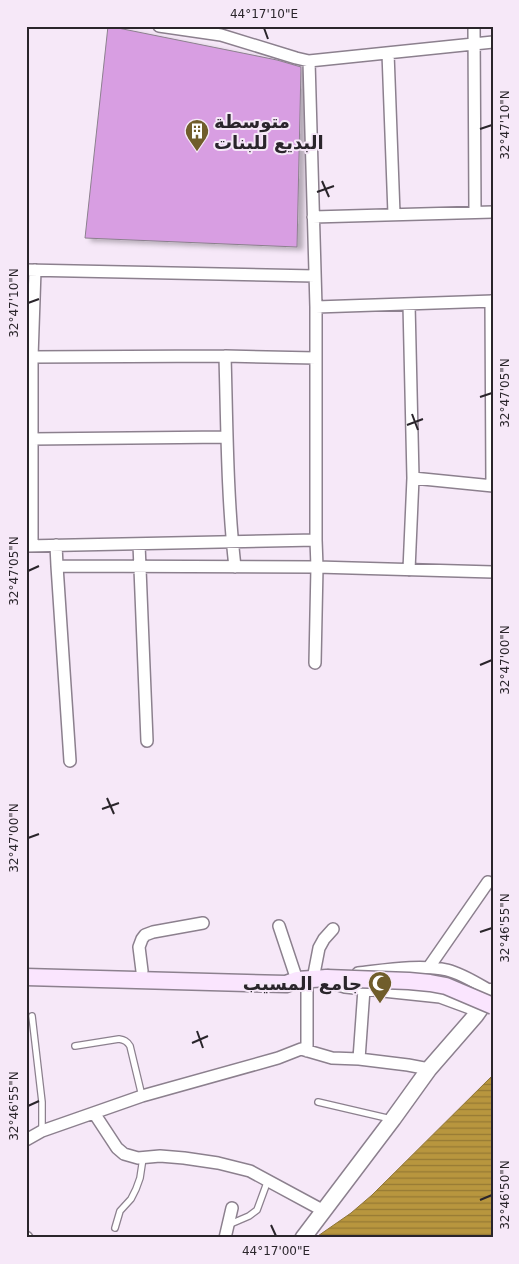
<svg xmlns="http://www.w3.org/2000/svg" width="519" height="1264" font-family="'DejaVu Sans',Vazirmatn,sans-serif">
  <style>
    .water { fill: url(#water-rules); stroke: #8d7438 }
    .building { fill: #d89ee2; stroke: #8c808e; filter: url(#shadow) }
    .lines { fill: none; stroke-linecap: round; stroke-linejoin: round }
    .service-casing { stroke: #8c808e; stroke-width: 8 }
    .minor-casing { stroke: #8c808e; stroke-width: 14 }
    .tertiary-casing { stroke: #8c808e; stroke-width: 18 }
    .secondary-casing { stroke: #8c808e; stroke-width: 19 }
    .service { stroke: #fff; stroke-width: 5.5 }
    .minor { stroke: #fff; stroke-width: 11 }
    .tertiary { stroke: #fff; stroke-width: 15 }
    .secondary { stroke: #fae5fe; stroke-width: 16 }
    .secondary-bridge-casing { stroke: #8c808e; stroke-width: 19; stroke-linecap: butt }
    .secondary-bridge { stroke: #fae5fe; stroke-width: 16 }
    .ticks { fill: none; stroke: #2a252b; stroke-width: 2 }
    .labels { text-anchor: middle; dominant-baseline: central; stroke-width: 4; stroke-linejoin: round; paint-order: stroke }
    .poi-label { font-size: 18px; font-weight: bold; fill: #2a252b; stroke: #f6e8f8; text-anchor: start }
    .neatline { fill: none; stroke: #2a252b; stroke-width: 2 }
    .ticks-label { font-size: 12px; text-anchor: middle; fill: #2a252b }
  </style>
  <defs>
    <pattern id="water-rules" width="6" height="5" patternUnits="userSpaceOnUse" patternTransform="scale(1.25)"><rect width="6" height="5" fill="#b8963e"/><path d="M0 2.5h6" fill="none" stroke="#967a34"/></pattern>
    <filter id="shadow"><feDropShadow dx="5.5" dy="3" stdDeviation="2.5" flood-color="#0004"/></filter>
  </defs>
  <rect width="100%" height="100%" fill="#f6e8f8"/>
  <path class="water" d="M493,1075V1238H315L351,1213L372,1195Z"/>
  <path class="building" d="M108,26L277,60L301,67L297,247L85,238Z"/>
  <g class="lines">
    <g class="service-casing">
      <path id="service" d="M32,1016L42,1102V1131
        M75,1046L119,1039C124,1040 127,1041 130,1046L142,1096
        M318,1102L391,1119
        M228,1225L249,1216L257,1210L268,1180
        M115,1228L120,1211L131,1199L136,1189L140,1178L143,1158"/>
    </g>
    <g class="minor-casing">
      <path id="minor" d="M159,26L221,35L296,58L309,61L493,42
        M474,26L475,212
        M388,53L394,214
        M309,61L316,307V540L317,567L315,663
        M313,217L493,212
        M26,270L315,276
        M491,301L492,486
        M316,307L493,301
        M225,356C227,426 227,497 235,567
        M32,357L225,356L316,358
        M32,439L227,437
        M413,478L493,486
        M139,544L147,741
        M32,545V357L35,270
        M56,545L57,566L317,567L493,572
        M26,546L316,540
        M57,566L70,761
        M409,570L413,478L409,304
        M279,926L297,980
        M429,967L488,882
        M142,971L139,947L142,939L145,935L153,932L203,923
        M358,973C385,970 420,964 447,970C463,974 478,984 492,992
        M307,979V1051
        M313,979L319,948L324,939L333,929
        M328,979L335,984L345,987L440,997L478,1011
        M359,1059L364,989
        M94,1113L117,1148L124,1154L138,1158L160,1156L184,1158L218,1163L250,1171L324,1211
        M26,1140L42,1131L142,1096L278,1058L301,1049L332,1058L359,1059L408,1065L429,1069
        M26,1237L27,1238
        M225,1238L232,1208"/>
    </g>
    <g class="tertiary-casing">
      <path id="tertiary" d="M303,1238L393,1119L429,1069L476,1015L493,991"/>
    </g>
    <g class="secondary-casing">
      <path id="secondary" d="M26,977L286,984L297,980L327,978"/>
    </g>
    <use href="#service" class="service"/>
    <use href="#minor" class="minor"/>
    <use href="#tertiary" class="tertiary"/>
    <use href="#secondary" class="secondary"/>
    <g class="secondary-bridge-casing">
      <path id="secondary-bridge" d="M327,978L409,981L430,983L446,986L493,1006"/>
    </g>
    <use href="#secondary-bridge" class="secondary-bridge"/>
  </g>
  <path class="ticks" d="M264,28L268,39M480,129L492,125M322,181L329,197M317,192L334,186M28,303L39,299M480,397L492,393M412,414L418,430M407,425L423,419M28,571L39,566M480,665L492,660M107,798L114,814M102,809L119,803M28,838L39,834M480,932L492,928M197,1031L203,1048M192,1043L208,1036M28,1106L39,1101M480,1200L492,1195M271,1225L276,1236"/>
  <defs>
    <g id="building-pin" transform="scale(1.25)"><path d="M0 17L-7.5 6A9.5 9.5 0 1 1 7.5 6Z" fill="#705d2b" stroke="#f6e8f8"/><path d="M-4-6H4V6H1V3H-1V6H-4ZM-2.5-4.3h1.7v1.8h-1.7ZM.8-4.3h1.7v1.8H.8ZM-2.5-1h1.7V.8h-1.7ZM.8-1h1.7V.8H.8Z" fill="#fff"/></g>
    <g id="mosque-pin" transform="scale(1.25)"><path d="M0 17L-7.5 6A9.5 9.5 0 1 1 7.5 6Z" fill="#705d2b" stroke="#f6e8f8"/><path d="M3.5-4.9A6 6 0 1 0 3.5 4.9A5 5 0 1 1 3.5-4.9Z" fill="#fff"/></g>
  </defs>
  <g fill-rule="evenodd">
    <use href="#building-pin" x="197" y="131"/>
    <use href="#mosque-pin" x="380" y="983"/>
  </g>
  <g class="labels">
    <g class="poi-label">
      <text x="214" y="121">متوسطة<tspan x="214" dy="21">البديع للبنات</tspan></text>
      <text x="362" y="983" text-anchor="end">جامع المسيب</text>
    </g>
  </g>
  <rect width="519" height="1264" fill="none" stroke="#f6e8f8" stroke-width="55"/>
  <rect x="28" y="28" width="464" height="1208" class="neatline"/>
  <g class="ticks-label">
    <text x="264" y="18">44°17'10"E</text>
    <text transform="translate(505 125) rotate(-90)" y="4">32°47'10"N</text>
    <text transform="translate(14 303) rotate(-90)" y="4">32°47'10"N</text>
    <text transform="translate(505 393) rotate(-90)" y="4">32°47'05"N</text>
    <text transform="translate(14 571) rotate(-90)" y="4">32°47'05"N</text>
    <text transform="translate(505 660) rotate(-90)" y="4">32°47'00"N</text>
    <text transform="translate(14 838) rotate(-90)" y="4">32°47'00"N</text>
    <text transform="translate(505 928) rotate(-90)" y="4">32°46'55"N</text>
    <text transform="translate(14 1106) rotate(-90)" y="4">32°46'55"N</text>
    <text transform="translate(505 1195) rotate(-90)" y="4">32°46'50"N</text>
    <text x="276" y="1255">44°17'00"E</text>
  </g>
</svg>
